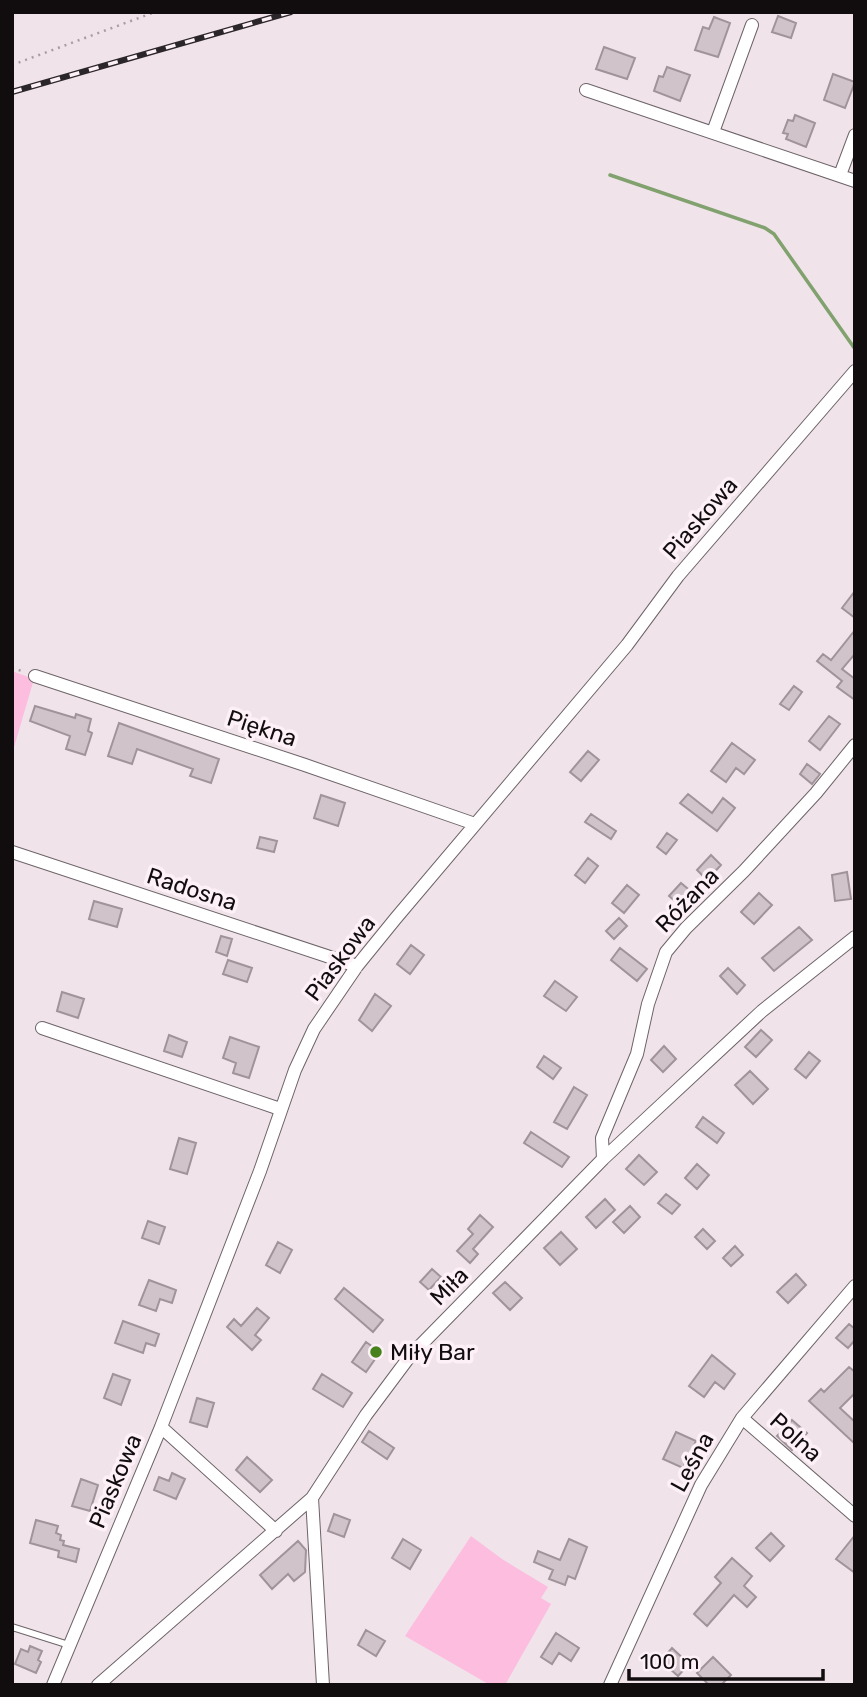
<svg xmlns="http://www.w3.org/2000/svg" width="867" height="1697" font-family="Rubik,sans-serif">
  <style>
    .green { fill: #fcbddf }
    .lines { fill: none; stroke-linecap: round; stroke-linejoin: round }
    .stream { stroke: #81a16e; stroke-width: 3.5 }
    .building { fill: #d0c4ca; stroke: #a0949a; stroke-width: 2 }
    .service-casing { stroke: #6d6368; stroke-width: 8 }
    .minor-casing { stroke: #6d6368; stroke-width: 14 }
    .path { stroke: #a79da2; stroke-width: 2.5; stroke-dasharray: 2 5; stroke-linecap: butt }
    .service { stroke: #fff; stroke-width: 6 }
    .minor { stroke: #fff; stroke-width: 12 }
    .rail-casing { stroke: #2b2629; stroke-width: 6 }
    .rail { stroke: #fdf1f7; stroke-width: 3.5; stroke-dasharray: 10; stroke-linecap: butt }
    .poi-dot { fill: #48821c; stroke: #fdf1f7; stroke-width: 2.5 }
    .labels { text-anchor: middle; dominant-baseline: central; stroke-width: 7; stroke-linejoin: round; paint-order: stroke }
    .street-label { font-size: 23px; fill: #110d0f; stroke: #fdf1f7 }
    .poi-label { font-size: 23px; fill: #110d0f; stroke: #fdf1f7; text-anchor: start }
  </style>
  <rect width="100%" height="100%" fill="#f0e4ea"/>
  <path class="green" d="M12,671L34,679L12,754Z
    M471,1536L502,1559L548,1587L541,1598L551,1604L505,1685H490L405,1636Z"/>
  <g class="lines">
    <path class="stream" d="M610,175L765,228L774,234L855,349"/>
  </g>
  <path class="building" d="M778,16L796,23L791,38L772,32Z
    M714,17L730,23L718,57L695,50L703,27L709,29Z
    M604,47L635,58L627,79L596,69Z
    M667,67L690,75L680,101L654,91L659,76L663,77Z
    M833,74L855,82L845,108L824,100Z
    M795,115L815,123L806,147L786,139L788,134L783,133L788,120L793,121Z
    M855,591V618L842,608Z
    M855,630V654L842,669L855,679V700L837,687L842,681L817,661L823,654L831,660Z
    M794,686L802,692L789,710L780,704Z
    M35,706L75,718L76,714L91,719L88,731L92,733L85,755L66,749L70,736L30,721Z
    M829,716L840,724L820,750L809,741Z
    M119,723L219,759L211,783L190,776L193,769L137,749L132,764L108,756Z
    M732,743L755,760L744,774L736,768L726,782L711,771Z
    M588,751L599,760L581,781L570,772Z
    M807,764L820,774L812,784L800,774Z
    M688,794L712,813L723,798L735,808L717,831L680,803Z
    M321,795L345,803L338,826L314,818Z
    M591,814L616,831L611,839L585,822Z
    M667,833L677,840L666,854L657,847Z
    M260,837L277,841L274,852L257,848Z
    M711,855L721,865L707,880L697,870Z
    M588,858L598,866L585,883L575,875Z
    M847,872L851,899L835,901L832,875Z
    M681,883L694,894L683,908L669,896Z
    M627,885L639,895L624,913L612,903Z
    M759,893L772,905L754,924L741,912Z
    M94,901L122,909L117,927L89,919Z
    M619,918L627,926L614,939L606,931Z
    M799,927L812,940L774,971L762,958Z
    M221,936L232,939L227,956L216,952Z
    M411,945L424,955L410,974L397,964Z
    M620,948L647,969L637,981L611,960Z
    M228,960L252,968L247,982L223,974Z
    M728,968L745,985L737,994L720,976Z
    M555,981L577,997L566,1011L544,996Z
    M62,992L84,999L78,1018L57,1011Z
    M375,994L391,1006L372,1031L359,1020Z
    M761,1030L772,1040L756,1057L745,1047Z
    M169,1035L187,1042L182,1057L164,1051Z
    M230,1037L259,1047L249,1078L233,1073L236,1063L223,1058Z
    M664,1046L676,1059L663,1072L651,1060Z
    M809,1052L820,1061L806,1078L795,1069Z
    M544,1056L561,1068L553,1079L537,1067Z
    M750,1071L768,1089L753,1104L735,1085Z
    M574,1087L587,1095L567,1129L554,1122Z
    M703,1117L724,1133L717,1143L696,1127Z
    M531,1132L569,1157L562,1167L524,1143Z
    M179,1138L196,1143L187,1174L170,1169Z
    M639,1155L657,1172L644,1185L626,1169Z
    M697,1164L709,1175L697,1189L685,1178Z
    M666,1194L680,1205L672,1214L658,1203Z
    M605,1199L615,1210L596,1228L586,1217Z
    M630,1206L640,1217L624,1233L613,1222Z
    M480,1215L493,1227L473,1249L478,1254L470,1263L457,1251L473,1234L468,1229Z
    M148,1221L165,1227L159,1244L142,1238Z
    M703,1229L715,1241L707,1249L695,1237Z
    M561,1232L577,1249L560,1265L544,1248Z
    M278,1242L292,1250L280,1273L266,1265Z
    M735,1246L743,1255L731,1266L723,1258Z
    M432,1269L441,1277L429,1290L420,1282Z
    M796,1274L806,1285L788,1303L777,1292Z
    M149,1280L176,1290L172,1303L160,1299L156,1311L139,1305Z
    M505,1282L522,1298L510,1310L493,1293Z
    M344,1288L383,1320L373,1332L335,1299Z
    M257,1308L269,1318L255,1335L261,1340L252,1350L227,1327L234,1319L241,1326Z
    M123,1321L159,1334L155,1346L146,1343L143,1353L115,1343Z
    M849,1324L855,1329V1340L848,1348L836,1338Z
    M366,1342L380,1352L366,1372L352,1362Z
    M712,1355L735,1374L724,1389L715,1382L704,1397L689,1386Z
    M849,1367L855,1372V1393L840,1408L855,1422V1444L809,1401L821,1389L824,1392Z
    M113,1374L130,1380L121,1405L104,1398Z
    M322,1374L352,1393L343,1407L313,1389Z
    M197,1398L214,1403L207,1427L190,1422Z
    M792,1420L807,1433L792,1450L777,1436Z
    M369,1431L394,1448L387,1459L362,1442Z
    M676,1432L696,1441L683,1468L663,1459Z
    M247,1457L272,1480L260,1492L236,1470Z
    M172,1473L185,1479L176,1499L154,1490L159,1477L169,1481Z
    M81,1479L98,1485L90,1511L72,1506Z
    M334,1514L350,1520L344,1537L328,1531Z
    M36,1520L58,1526L56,1533L61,1535L60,1540L64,1541L63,1545L79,1549L76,1562L58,1557L59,1551L30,1543Z
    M771,1533L784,1546L770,1561L756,1548Z
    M855,1535V1573L836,1559Z
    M403,1539L421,1550L410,1569L392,1558Z
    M569,1539L587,1547L575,1579L568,1576L565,1585L549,1579L553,1570L534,1562L538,1551L560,1560Z
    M298,1541L306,1550L305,1572L294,1581L288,1574L272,1589L260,1575Z
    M732,1558L752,1576L744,1586L756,1597L747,1607L734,1595L707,1626L694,1614L721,1583L715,1577Z
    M366,1630L385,1641L376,1656L358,1645Z
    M556,1633L579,1648L571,1661L559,1653L552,1664L541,1657Z
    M30,1646L42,1651L38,1660L41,1662L36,1673L15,1664L21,1649L28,1652Z
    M672,1648L689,1664L678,1676L661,1661Z
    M713,1657L731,1675L721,1685H709L697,1673Z"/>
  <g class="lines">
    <g class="service-casing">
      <path id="service" d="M12,1627L69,1645"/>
    </g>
    <g class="minor-casing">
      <path id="minor" d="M586,90L855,181
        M713,132L752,25
        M840,175L855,135
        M35,676L305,765L475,824
        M12,852L357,966
        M42,1028L280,1109
        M603,1159L602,1138L637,1054L648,1004L666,952L686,928L744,871L816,793L855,745
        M742,1418L855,1516
        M161,1427L276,1531
        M312,1498L323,1685
        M53,1685L161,1427L260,1171L295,1070L314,1029L357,966L396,918L627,645L678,576L855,371
        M98,1685L312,1498L366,1415L410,1356L603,1159L762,1011L855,937
        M610,1685L701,1485L742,1418L855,1286"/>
    </g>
    <path class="path" d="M12,65L155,12
      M12,668L25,672"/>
    <use href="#service" class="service"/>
    <use href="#minor" class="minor"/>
    <g class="rail-casing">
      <path id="rail" d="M12,92L291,12"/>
    </g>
    <use href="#rail" class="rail"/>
  </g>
  <circle class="poi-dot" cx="376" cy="1352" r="7"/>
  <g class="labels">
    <g class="street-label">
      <text transform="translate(700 518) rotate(-49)">Piaskowa</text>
      <text transform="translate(262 728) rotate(18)">Piękna</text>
      <text transform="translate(192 889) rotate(18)">Radosna</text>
      <text transform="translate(687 900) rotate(-46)">Różana</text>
      <text transform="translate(340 958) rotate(-53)">Piaskowa</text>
      <text transform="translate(449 1286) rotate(-45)">Miła</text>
      <text transform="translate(796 1437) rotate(42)">Polna</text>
      <text transform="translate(692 1462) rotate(-61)">Leśna</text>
      <text transform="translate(115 1481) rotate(-67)">Piaskowa</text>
    </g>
    <g class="poi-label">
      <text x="390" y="1352">Miły Bar</text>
    </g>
  </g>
  <rect width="867" height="1697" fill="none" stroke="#110d0f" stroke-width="28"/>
  <path d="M629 1669v10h194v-10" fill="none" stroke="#110d0f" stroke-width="3.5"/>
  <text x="640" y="1669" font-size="21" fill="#110d0f" stroke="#fdf1f7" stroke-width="5" paint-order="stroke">100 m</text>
</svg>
